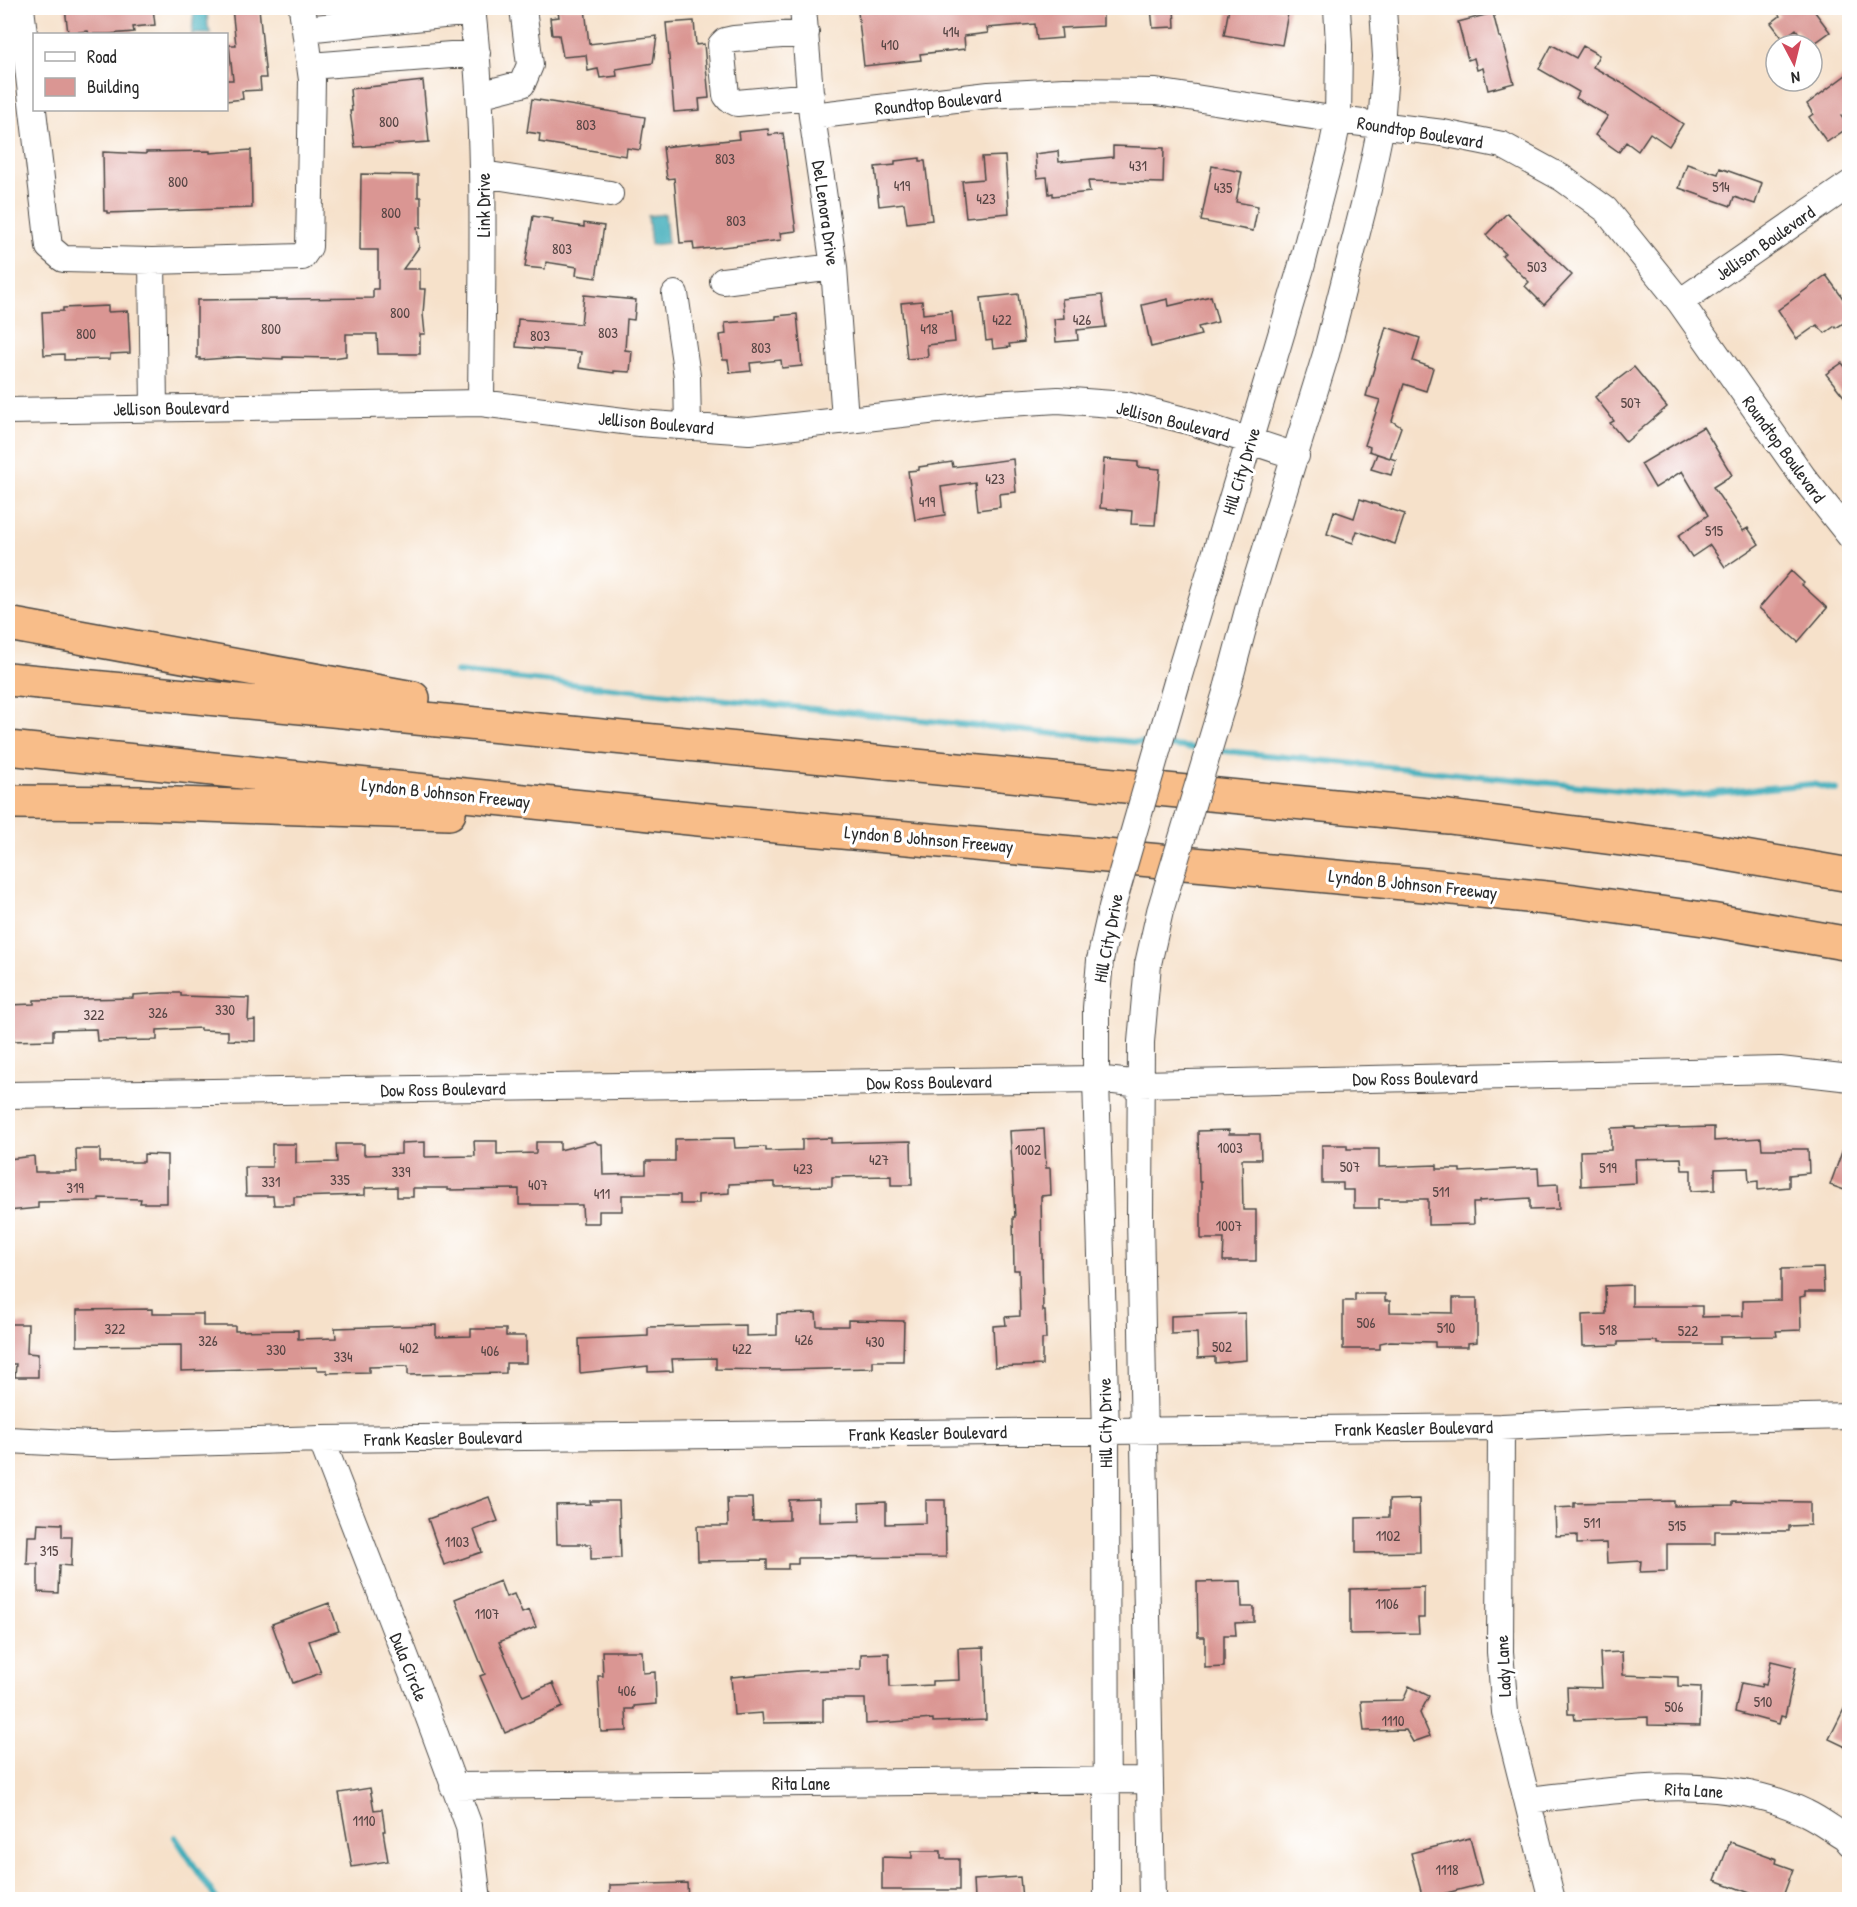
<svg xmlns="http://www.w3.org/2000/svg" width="1857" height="1907" font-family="'Patrick Hand',sans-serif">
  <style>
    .water { fill: #3cacb9; stroke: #346c72; stroke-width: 1.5 }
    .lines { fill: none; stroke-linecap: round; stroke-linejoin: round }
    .stream { stroke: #3cacb9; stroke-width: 6 }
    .building { fill: #da9693 }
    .minor-casing { stroke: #494643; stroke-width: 28 }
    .highway-casing { stroke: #494643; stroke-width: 36 }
    .minor { stroke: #fff; stroke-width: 26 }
    .highway { stroke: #f8bd89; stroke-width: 33 }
    .minor-bridge-casing { stroke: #494643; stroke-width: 28; stroke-linecap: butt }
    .minor-bridge { stroke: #fff; stroke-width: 26 }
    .labels { text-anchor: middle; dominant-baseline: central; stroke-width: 6; stroke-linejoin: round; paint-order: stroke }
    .number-label { font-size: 15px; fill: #574645 }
    .street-label { font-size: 18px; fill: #2b2b2b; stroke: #fff }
  </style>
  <rect width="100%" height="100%" fill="#fff"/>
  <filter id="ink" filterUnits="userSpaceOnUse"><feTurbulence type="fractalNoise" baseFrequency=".0167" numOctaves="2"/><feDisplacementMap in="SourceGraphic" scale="12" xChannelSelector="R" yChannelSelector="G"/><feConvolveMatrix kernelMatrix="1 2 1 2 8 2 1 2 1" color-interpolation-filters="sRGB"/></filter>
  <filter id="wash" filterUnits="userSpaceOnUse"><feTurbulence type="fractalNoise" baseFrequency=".008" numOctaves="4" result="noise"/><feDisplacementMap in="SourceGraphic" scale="24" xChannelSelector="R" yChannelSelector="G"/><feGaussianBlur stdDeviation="1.35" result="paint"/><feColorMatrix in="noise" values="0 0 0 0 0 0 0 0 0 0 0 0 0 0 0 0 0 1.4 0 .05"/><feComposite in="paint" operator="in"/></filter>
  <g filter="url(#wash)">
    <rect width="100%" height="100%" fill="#f6e1ca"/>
    <path class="water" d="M194,11H207L208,27L211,34H192Z
      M665,214L668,243L651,245L648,216Z"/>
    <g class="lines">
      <path class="stream" d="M456,672L1154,744
        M1164,745L1202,749
        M1215,750L1682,796L1812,784L1837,790
        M175,1837L217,1900"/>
    </g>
    <g id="blocks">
      <path class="building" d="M65,8H153L155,25L133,27L134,32L108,34H89L88,31L68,33Z
        M232,8H259L266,78H260L261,90L242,91L243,99L226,101V80H233L229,45H236Z
        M557,8H585L589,44L657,36L653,63L616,69L617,76L600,78L598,69L588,71L586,55L563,57L559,35H552L550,18L559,17Z
        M903,8H1103V26L1061,28L1062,38L1037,40L1035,24L987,28L988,33L964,36L965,49L920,54L921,60L864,66L858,12Z
        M1151,8H1174L1175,27L1153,28Z
        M1229,8H1289L1282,45L1224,35Z
        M1774,8H1812L1830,32L1812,45H1807L1796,29L1783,39L1771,23L1780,16Z
        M1493,13L1499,37H1501L1514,83L1488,90L1483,68L1477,70L1474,58L1468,60L1458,22Z
        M694,21L696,45L704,44L709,98L699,99L700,110L674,112L666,23Z
        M1552,45L1576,58L1583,46L1599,55L1593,67L1627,86L1683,124L1669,146L1650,133L1638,151L1626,142L1619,152L1595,135L1608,116L1576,98L1579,92L1539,69Z
        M1850,72V110L1841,116L1849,127L1827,142L1809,117L1813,114L1807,104Z
        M423,81L429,142L355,147L350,111H352L350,89Z
        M532,99L645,117L640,150L627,148L626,156L539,142L540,134L527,132Z
        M768,129L769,135L783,133L796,231L780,233L781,240L750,244L694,250L693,242L680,243L674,178L667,179L663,147L739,139L738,132Z
        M1113,146L1164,148L1163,183L1088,181L1090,192L1053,196V193L1049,194L1047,177L1037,178L1035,154L1058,151L1059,162L1113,157Z
        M251,150L252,208L107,213V211H104L103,152L146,154V152L210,151V153Z
        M1005,156L1009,213L966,217L962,181L984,179L982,157Z
        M920,158V161H925L932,220L907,223L904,203L879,206L875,167L895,165V161Z
        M1687,164L1718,174L1720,168L1762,183L1755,204L1734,197L1731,206L1679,188Z
        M1212,166L1242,172L1236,202L1258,206L1253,231L1201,221Z
        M361,174L418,175V197H421V227H417L419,247L403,269H420V289H425L423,314L425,334H420V354H378L377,334H346V356L333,358L283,357V359L238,357L200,360V358H197V300L373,298V289H378V250H360Z
        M1507,213L1572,275L1544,305L1525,286L1529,282L1502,256L1505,253L1486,235Z
        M533,216L553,219L552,222L584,227V223L604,226L596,278L576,275L577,267L546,262L545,269L525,267Z
        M1826,275L1850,308V319L1836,328L1835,326L1825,333L1817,325L1797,339L1778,310Z
        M1018,294L1024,342L1009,344L1010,347L993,349L992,340L986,341L981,298Z
        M584,295L636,300L634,320L627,319L625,350L632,351L630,372L614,371V373L579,368L581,352L516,347L518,319L581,324Z
        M1102,295L1106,327L1077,330L1078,340L1056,342L1054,319L1064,318L1062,299Z
        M1211,296L1218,322L1198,327L1201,335L1151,347L1142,305L1168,299L1169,306Z
        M922,301L923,314L952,311L955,342L927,345L928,357L907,359L901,303Z
        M108,306V312L128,311L130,353L110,354V359L64,360V354L44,355L42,312L63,311V308Z
        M797,314L802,366L782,368L781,360L750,363L751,371L730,373L728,360H723L720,335L726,334L725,323L776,319V316Z
        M1386,327L1420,338L1413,361L1433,368L1426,391L1404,384L1392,421L1401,427L1390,458L1369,451L1370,447L1365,445L1380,400L1366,396Z
        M1842,363L1850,373V404L1826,374Z
        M1634,367L1667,407L1626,442L1610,423L1614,421L1595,397Z
        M1703,427L1732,475L1713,487L1743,531L1748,528L1759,544L1725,567L1710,545L1692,557L1678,536L1708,515L1682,471L1655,488L1641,464Z
        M1377,454L1396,460L1391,475L1371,469Z
        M1013,459L1016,492L999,494L1000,507L978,510L975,482L941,487L945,515L915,520L908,471L919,470V467L952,462L953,467Z
        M1104,459L1138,462V467L1160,469L1155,525L1131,524L1132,511L1100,508Z
        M1360,499L1405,514L1395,544L1357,531L1353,543L1327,534L1334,511L1354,518Z
        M1791,571L1804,583L1802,585L1827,608L1798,642L1759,608Z
        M163,993H181V996L249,998L248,1021L255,1020V1041L228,1040V1031L200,1030V1028L157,1030V1040L97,1041L96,1029L53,1030V1040L8,1041V1005L34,1004V1000L133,998V995Z
        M1635,1127V1129L1714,1127V1141L1761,1138L1762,1149H1808L1809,1173L1789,1175V1187L1758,1190V1181L1749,1182L1748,1168L1715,1169V1190L1691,1191V1170H1682L1681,1158L1635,1159L1636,1183L1581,1186L1580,1151L1611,1150V1128Z
        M1044,1129L1046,1168H1050L1051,1195L1041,1196L1043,1311H1045L1046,1339H1042V1365L995,1367L993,1326L1006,1325L1005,1317L1020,1316L1019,1270H1014L1013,1217H1015L1010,1131Z
        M1229,1130V1134H1260L1261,1159H1242L1243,1210H1256V1261H1223L1224,1239H1201V1182H1199L1198,1131Z
        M734,1138L735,1148L766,1147V1151L802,1150V1139L831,1138V1143L911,1141L912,1185H891V1176L832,1177V1186L775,1187V1182L729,1184V1193L698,1195V1204H680V1195H622V1211H599V1223H583L582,1205H519V1189L448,1190V1188H413V1197H397V1187L365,1188V1195L294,1197V1205H274L273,1196H246L245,1167H272V1144H296V1163L337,1162L336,1144H364V1155L401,1154V1143L425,1142V1157L475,1156L474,1141H497V1154L536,1153V1142H560V1150L595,1141L598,1144H602L603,1175L646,1174V1161H675V1139Z
        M1847,1138H1850V1192L1830,1185Z
        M1322,1145H1347V1149H1379V1167L1437,1165V1169H1460V1172L1538,1168L1539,1185L1558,1184L1559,1209L1530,1210V1198L1479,1201V1203H1473L1474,1224L1428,1225V1199H1379V1208H1354V1190H1343V1183H1322Z
        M76,1149H100V1162H144V1154L167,1155V1203H140L141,1199L99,1198V1201L38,1202V1208L8,1211V1159L34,1156L35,1172H77Z
        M1823,1268L1824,1292H1805V1296L1800,1297L1801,1330L1776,1331L1777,1336L1720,1337V1344H1657V1341L1618,1342V1345L1583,1346L1582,1315L1606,1314L1605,1286L1632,1285V1306H1702V1317L1743,1316V1301L1781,1300V1269Z
        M1355,1294H1385V1301H1390V1312L1453,1313V1298H1477V1342L1468,1343V1347H1435V1342L1390,1341L1380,1343V1349H1343V1301H1355Z
        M152,1309V1314H203V1326H235V1331L298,1330V1339L336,1338L335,1328L436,1325V1337L471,1336V1329H506V1336H526V1363H506V1373L408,1375V1366L369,1367V1372L327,1373V1370H317V1367L181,1371V1345L77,1346V1310Z
        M816,1313L817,1326H848V1320L904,1321L903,1361H873V1368L778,1370L716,1369V1358L672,1359L673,1371L648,1372V1366L580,1373L579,1339L648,1336V1327L746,1325V1336L777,1335V1314Z
        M1245,1313L1246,1360L1215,1363V1357L1198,1358L1197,1333L1171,1334V1316Z
        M8,1324H28L27,1353L38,1354V1377H15L16,1364H8Z
        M489,1497L498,1521L474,1530L482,1552L444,1565L428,1519Z
        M727,1498H752L753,1521L789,1520V1500L819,1499V1522L860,1521L859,1503L886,1502V1524L926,1523V1500H945L946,1557L798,1558V1564H788V1569H767V1560L698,1561L697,1526H728Z
        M1419,1499L1420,1552L1356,1553V1518L1389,1517V1500Z
        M590,1501H619L621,1558L591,1559V1544H557L556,1505L591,1504Z
        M1674,1501V1506L1733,1505V1501L1810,1502V1525L1789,1526V1531H1715V1544H1667V1571L1640,1572L1641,1561L1607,1563L1606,1543L1577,1544V1535L1556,1536L1555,1508L1574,1507V1503Z
        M38,1523L62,1524V1537H72L71,1566L59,1565L58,1593L38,1592V1564H27L28,1536H37Z
        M500,1581L506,1597L514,1594L522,1613L529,1610L536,1627L499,1642L523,1696L553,1683L563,1707L505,1733L480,1676L485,1674L455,1599Z
        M1241,1581L1242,1607H1254V1622L1235,1623L1236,1635H1224V1667L1205,1668V1637H1198L1197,1582Z
        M1424,1587V1618H1418L1419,1633L1350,1634V1589Z
        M329,1603L339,1631L309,1641L321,1673L293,1683L272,1624Z
        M984,1647L986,1720L933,1722V1719L866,1724L865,1699H823V1722L763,1723L762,1713L734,1715L731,1677L799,1671L861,1669V1654L889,1653L890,1687L932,1685V1681L959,1680L958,1648Z
        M602,1651H642L643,1673L655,1672L656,1704L634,1706V1709H626L627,1731L601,1732L598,1676H603Z
        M1622,1652L1623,1675L1678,1677V1686L1701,1687L1700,1726L1648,1725V1717L1575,1720L1574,1714H1568L1567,1687L1602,1688L1600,1653Z
        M1771,1661L1796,1667L1785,1717L1781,1716L1779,1724L1735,1712L1741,1683L1761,1687L1762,1684L1766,1685Z
        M1409,1686L1429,1696L1420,1713L1430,1736L1413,1742L1406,1730L1364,1731L1361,1701L1403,1700Z
        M1850,1697V1749L1829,1739Z
        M370,1788L374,1810L382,1809L385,1831H383L388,1861L352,1867L339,1793Z
        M1470,1838L1482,1884L1423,1899L1411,1853Z
        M1730,1842L1777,1859L1776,1863L1793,1869L1782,1899H1766L1715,1880Z
        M912,1851H941V1859H959V1890H882V1857L912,1858Z
        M1020,1877L1022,1899H974L973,1880Z
        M687,1883L688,1899H610V1885Z"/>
    </g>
  </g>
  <g filter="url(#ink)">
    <use href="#blocks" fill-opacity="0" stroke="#494643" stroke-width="1.5"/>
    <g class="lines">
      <g class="minor-casing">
        <path id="minor" d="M21,8L49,247L63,259L152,261L302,257L309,247L312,80L302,8
          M472,8C487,139 482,271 481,403
          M803,8L812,116L834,267L845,419
          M305,29L473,12
          M806,33L734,39L725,41L721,45L726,95L729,99L737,103L811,96
          M310,66L477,53
          M479,95L522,84L530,65L523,8
          M812,116L989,95L1064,91L1156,92L1338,120L1443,133L1502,145L1562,178L1605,209L1680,302L1803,477L1850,536
          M483,174L610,194
          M152,261L154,408
          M723,281L834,267
          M675,294L687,376L688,427
          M1680,302L1850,184
          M8,411L481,403L639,423L749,431L991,404L1058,400L1126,405L1192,422L1296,456
          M1177,682L1301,268L1332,149L1338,120L1339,44L1337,8
          M1227,689L1253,591L1326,354L1368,189L1381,126L1386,57L1383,8
          M1100,960L1096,1008V1079L1106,1431L1107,1900
          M1148,964L1141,1042L1140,1215L1152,1900
          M8,1095L1096,1079L1141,1084L1780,1070L1850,1078
          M1501,1427L1500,1652L1505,1712L1552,1900
          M321,1439L422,1699L469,1826L478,1900
          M8,1440L113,1445L321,1439L1501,1427L1627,1421L1850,1416
          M453,1786L1150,1780
          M1527,1800C1616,1791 1722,1771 1806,1813C1819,1819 1832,1829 1845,1837L1850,1843"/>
      </g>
      <g class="highway-casing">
        <path id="highway" d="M8,624L413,698
          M8,679L1449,817L1692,848L1850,875
          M8,748L699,819L1425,885L1574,901L1711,920L1850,944
          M8,802L145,803L449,813"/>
      </g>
      <use href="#minor" class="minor"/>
      <use href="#highway" class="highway"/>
      <g class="minor-bridge-casing">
        <path id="minor-bridge" d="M1100,960L1112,907L1177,682
          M1148,964L1160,911L1227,689"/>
      </g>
      <use href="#minor-bridge" class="minor-bridge"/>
    </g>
  </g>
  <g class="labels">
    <g class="number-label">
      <text x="951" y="31">414</text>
      <text x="890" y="44">410</text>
      <text x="389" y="121">800</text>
      <text x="586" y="124">803</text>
      <text x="725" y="158">803</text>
      <text x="1138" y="165">431</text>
      <text x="178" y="181">800</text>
      <text x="902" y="185">419</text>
      <text x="1721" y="186">514</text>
      <text x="1223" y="187">435</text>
      <text x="986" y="198">423</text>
      <text x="391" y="212">800</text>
      <text x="736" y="220">803</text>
      <text x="562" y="248">803</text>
      <text x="1537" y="266">503</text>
      <text x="400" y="312">800</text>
      <text x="1002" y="319">422</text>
      <text x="1082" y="319">426</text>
      <text x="271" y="328">800</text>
      <text x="929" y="328">418</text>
      <text x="608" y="332">803</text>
      <text x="86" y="333">800</text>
      <text x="540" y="335">803</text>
      <text x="761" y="347">803</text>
      <text x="1631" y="402">507</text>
      <text x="995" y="478">423</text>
      <text x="927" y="501">419</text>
      <text x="1714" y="530">515</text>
      <text x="225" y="1009">330</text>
      <text x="158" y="1012">326</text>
      <text x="94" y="1014">322</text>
      <text x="1230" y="1147">1003</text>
      <text x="1028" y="1149">1002</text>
      <text x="879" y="1159">427</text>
      <text x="1350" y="1166">507</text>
      <text x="1608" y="1167">519</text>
      <text x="803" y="1168">423</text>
      <text x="401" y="1171">339</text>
      <text x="340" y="1179">335</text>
      <text x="271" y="1181">331</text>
      <text x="538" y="1184">407</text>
      <text x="75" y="1187">319</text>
      <text x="1441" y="1191">511</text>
      <text x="602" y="1193">411</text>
      <text x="1229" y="1225">1007</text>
      <text x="1366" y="1322">506</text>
      <text x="1446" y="1327">510</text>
      <text x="115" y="1328">322</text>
      <text x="1608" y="1329">518</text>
      <text x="1688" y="1330">522</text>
      <text x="804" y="1339">426</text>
      <text x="208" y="1340">326</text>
      <text x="875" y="1341">430</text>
      <text x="1222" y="1346">502</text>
      <text x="409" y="1347">402</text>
      <text x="742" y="1348">422</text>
      <text x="276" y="1349">330</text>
      <text x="490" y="1350">406</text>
      <text x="343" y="1356">334</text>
      <text x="1592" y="1522">511</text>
      <text x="1677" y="1525">515</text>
      <text x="1388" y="1535">1102</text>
      <text x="457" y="1541">1103</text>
      <text x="49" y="1550">315</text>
      <text x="1387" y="1603">1106</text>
      <text x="487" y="1613">1107</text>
      <text x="627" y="1690">406</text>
      <text x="1763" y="1701">510</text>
      <text x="1674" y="1706">506</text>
      <text x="1393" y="1720">1110</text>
      <text x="364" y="1820">1110</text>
      <text x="1447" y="1869">1118</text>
    </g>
    <g class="street-label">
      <text transform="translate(938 102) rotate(-6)">Roundtop Boulevard</text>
      <text transform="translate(1420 132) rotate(9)">Roundtop Boulevard</text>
      <text transform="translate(483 205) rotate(-90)">Link Drive</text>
      <text transform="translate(826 213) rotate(82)">Del Lenora Drive</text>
      <text transform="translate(1765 243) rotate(-35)">Jellison Boulevard</text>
      <text transform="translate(171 408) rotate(-1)">Jellison Boulevard</text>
      <text transform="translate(1173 421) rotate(14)">Jellison Boulevard</text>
      <text transform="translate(656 423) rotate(5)">Jellison Boulevard</text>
      <text transform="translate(1784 449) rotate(54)">Roundtop Boulevard</text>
      <text transform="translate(1241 471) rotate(-73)">Hill City Drive</text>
      <text transform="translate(446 793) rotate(6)">Lyndon B Johnson Freeway</text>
      <text transform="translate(929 839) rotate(5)">Lyndon B Johnson Freeway</text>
      <text transform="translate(1413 884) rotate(6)">Lyndon B Johnson Freeway</text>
      <text transform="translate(1108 938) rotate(-79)">Hill City Drive</text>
      <text transform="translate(1415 1078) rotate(-1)">Dow Ross Boulevard</text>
      <text transform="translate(929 1082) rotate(-1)">Dow Ross Boulevard</text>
      <text transform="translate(443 1089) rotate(-1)">Dow Ross Boulevard</text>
      <text transform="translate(1105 1423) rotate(-91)">Hill City Drive</text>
      <text transform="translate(1414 1428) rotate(-1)">Frank Keasler Boulevard</text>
      <text transform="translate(928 1433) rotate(-1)">Frank Keasler Boulevard</text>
      <text transform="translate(443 1438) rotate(-1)">Frank Keasler Boulevard</text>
      <text transform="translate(1503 1666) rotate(-93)">Lady Lane</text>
      <text transform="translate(409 1667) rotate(68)">Dula Circle</text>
      <text x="801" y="1783">Rita Lane</text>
      <text transform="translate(1694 1790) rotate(3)">Rita Lane</text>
    </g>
  </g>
  <rect width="1857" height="1907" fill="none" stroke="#fff" stroke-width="30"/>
  <rect x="33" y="33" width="195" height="78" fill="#ffffff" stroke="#aaaaaa" stroke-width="1.5"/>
  <rect x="45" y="52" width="30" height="9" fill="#ffffff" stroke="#aaaaaa" stroke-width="1.5"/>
  <text x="87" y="63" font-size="18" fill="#2b2b2b">Road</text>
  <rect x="45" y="78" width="30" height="18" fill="#da9693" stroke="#aaaaaa" stroke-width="1.5"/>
  <text x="87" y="93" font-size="18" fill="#2b2b2b">Building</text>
  <g transform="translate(1794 63) rotate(173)"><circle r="28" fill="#ffffff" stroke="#aaaaaa" stroke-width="1.5"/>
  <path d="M0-4.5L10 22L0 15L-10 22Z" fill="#d1495b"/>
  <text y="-9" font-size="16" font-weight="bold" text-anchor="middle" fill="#2b2b2b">N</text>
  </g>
</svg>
